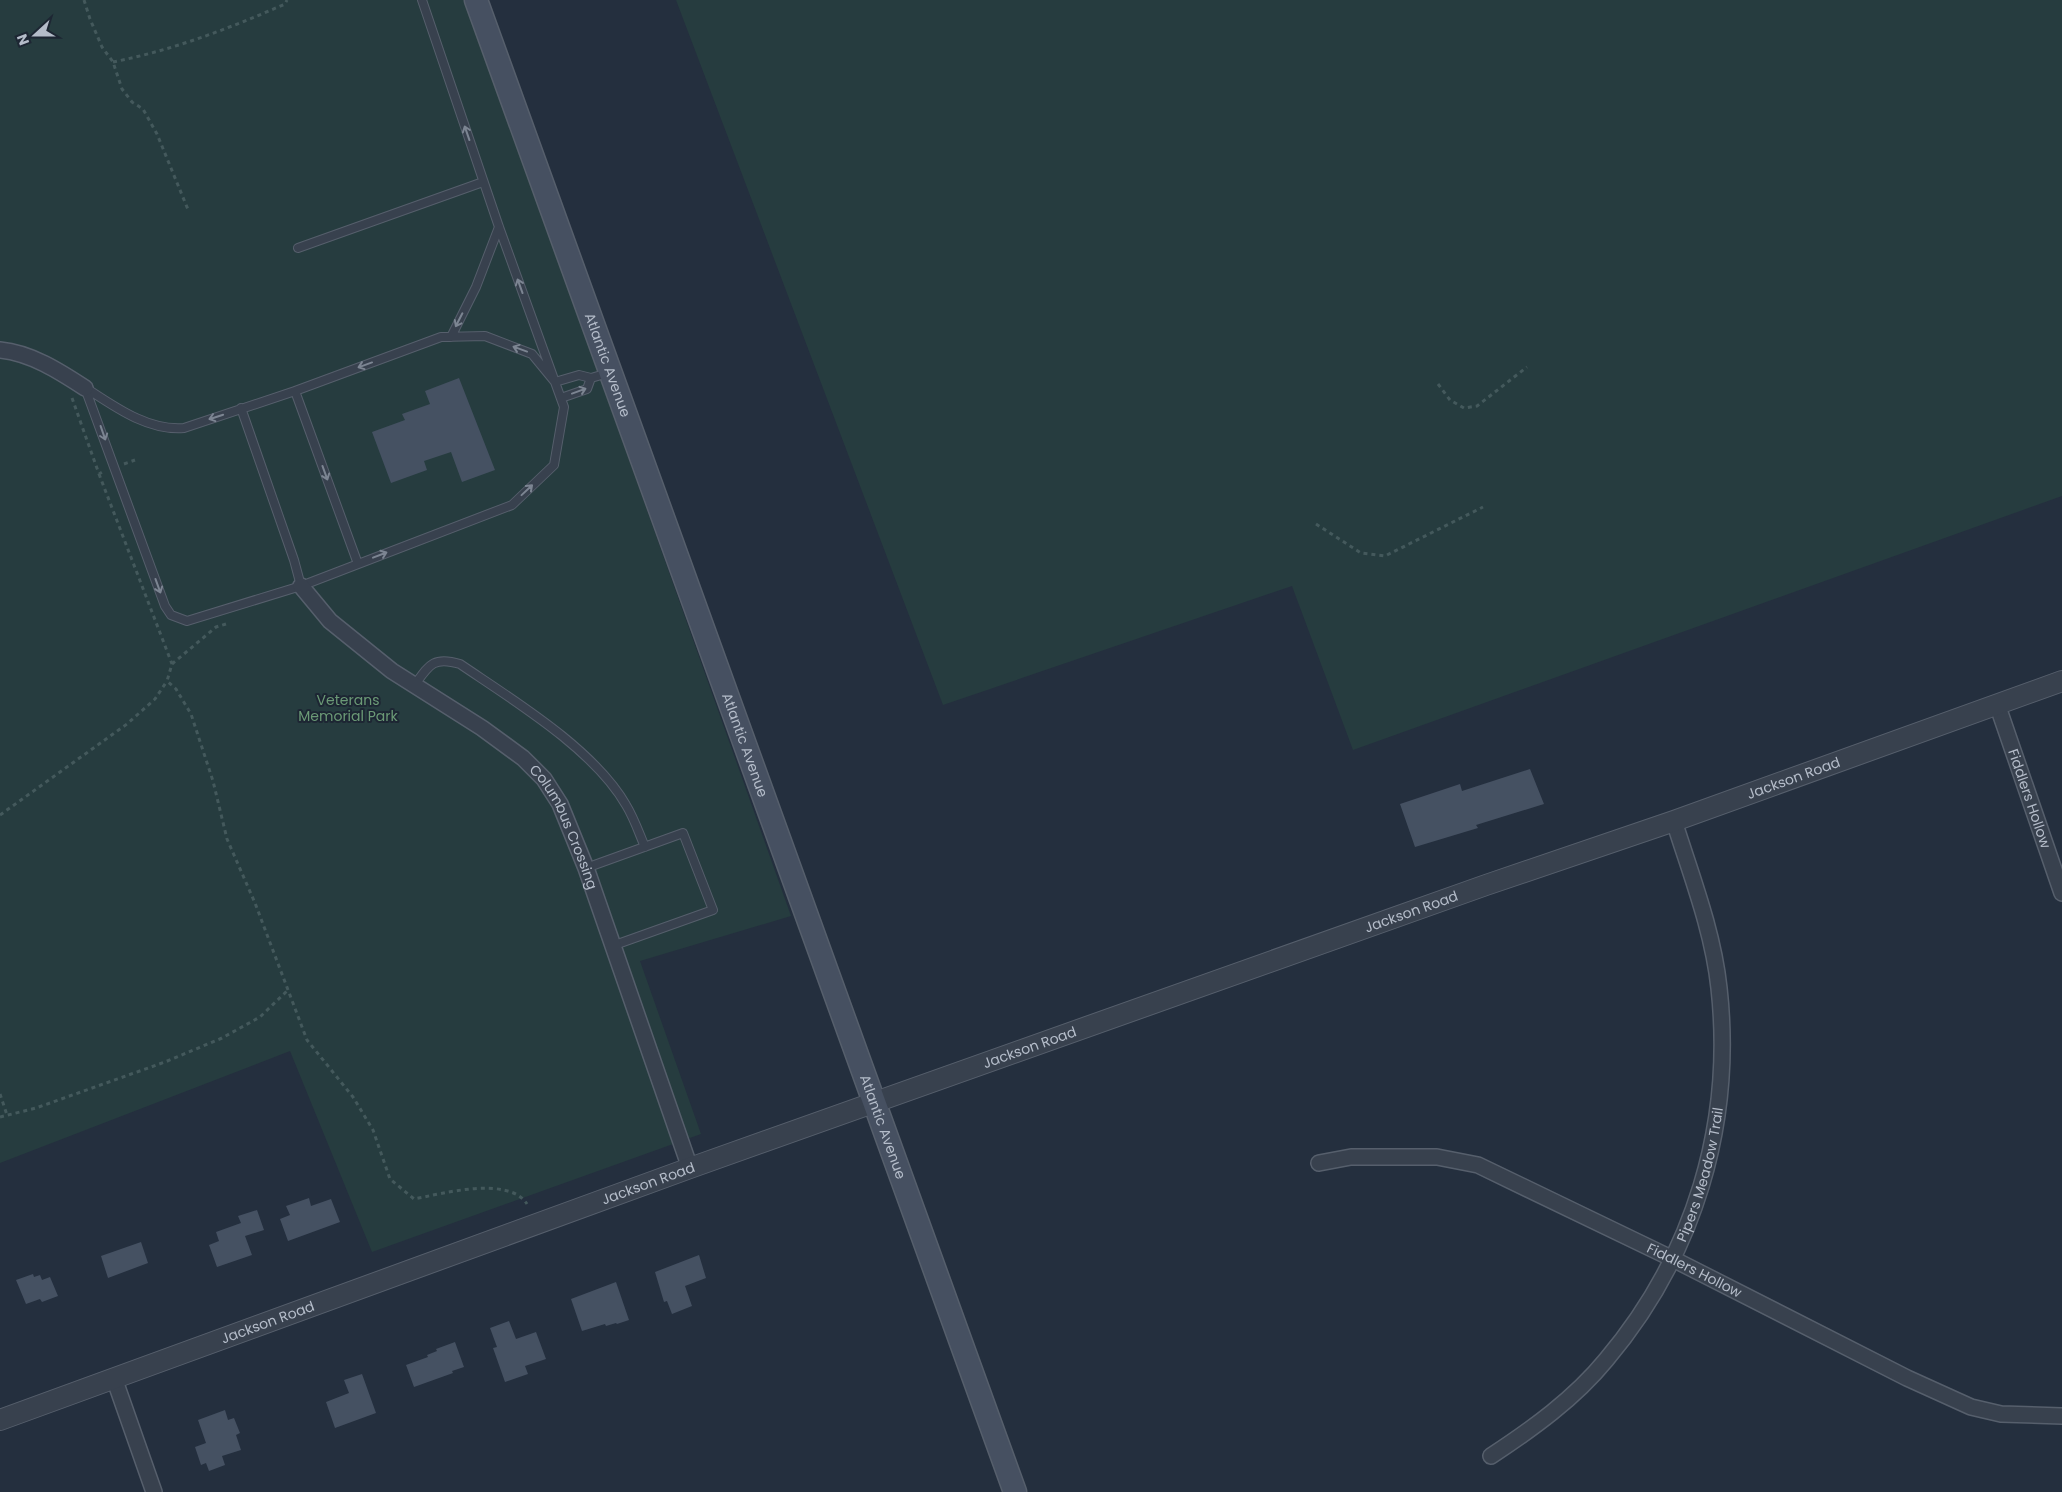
<svg xmlns="http://www.w3.org/2000/svg" width="2062" height="1492" font-family="Poppins,sans-serif">
  <style>
    .green { fill: #263c3f }
    .building { fill: #455162 }
    .lines { fill: none; stroke-linecap: round; stroke-linejoin: round }
    .service-casing { stroke: #565f6c; stroke-width: 10 }
    .minor-casing { stroke: #565f6c; stroke-width: 18 }
    .tertiary-casing { stroke: #565f6c; stroke-width: 22 }
    .secondary-casing { stroke: #565f6c; stroke-width: 25 }
    .path { stroke: #44595c; stroke-width: 3; stroke-dasharray: 4 4; stroke-linecap: butt }
    .service { stroke: #38414e; stroke-width: 8 }
    .minor { stroke: #38414e; stroke-width: 15 }
    .tertiary { stroke: #38414e; stroke-width: 20 }
    .secondary { stroke: #465061; stroke-width: 22 }
    .oneway { stroke: #7c8592 }
    .labels { text-anchor: middle; dominant-baseline: central; stroke-width: 4; stroke-linejoin: round; paint-order: stroke }
    .street-label { font-size: 14px; fill: #b4bcc9; stroke: #1d2633 }
    .park-label { font-size: 14px; fill: #6b9a76; stroke: #1d2633 }
  </style>
  <rect width="100%" height="100%" fill="#242f3e"/>
  <path class="green" d="M0,0H466L791,916L640,961L701,1134L372,1252L290,1051L0,1163Z
    M676,0H2062V496L1353,750L1292,586L943,705Z"/>
  <path class="building" d="M459,378L495,470L462,482L451,452L424,461L427,470L391,483L372,432L405,420L402,414L430,404L425,391Z
    M1530,769L1544,804L1476,825L1478,828L1415,847L1400,804L1460,784L1462,791Z
    M309,1198L311,1206L331,1199L340,1222L288,1241L280,1219L290,1215L286,1206Z
    M257,1210L264,1230L245,1236L252,1255L217,1267L209,1245L219,1241L216,1232L241,1223L238,1216Z
    M141,1242L148,1263L108,1278L101,1256Z
    M699,1255L706,1278L685,1286L692,1306L672,1314L667,1301L664,1302L655,1272Z
    M33,1274L34,1277L40,1275L42,1280L50,1277L58,1296L42,1302L40,1299L26,1304L16,1280Z
    M616,1282L629,1320L617,1324L616,1323L606,1326L605,1324L582,1331L571,1299Z
    M509,1321L516,1339L536,1332L546,1359L525,1366L528,1374L505,1382L493,1348L497,1347L490,1328Z
    M455,1342L464,1367L452,1371L453,1373L414,1387L406,1365L428,1357L427,1355L437,1351L436,1349Z
    M362,1374L376,1413L335,1428L326,1402L349,1393L344,1380Z
    M225,1410L228,1420L234,1418L240,1433L236,1435L241,1450L222,1456L225,1465L209,1471L206,1463L201,1465L195,1447L206,1443L198,1420Z"/>
  <g class="lines">
    <g class="service-casing">
      <path id="service" d="M298,248L483,182
        M451,337L476,287L499,227
        M85,388L165,606L171,615L187,621L301,586L512,505L554,465L564,407L499,227L422,0
        M86,388C115,407 148,431 184,428L295,391
        M561,398L587,389L591,378
        M241,408L294,560L301,586
        M358,564L295,391L441,337L485,336L532,354L555,382L579,375L591,378L608,373
        M414,686C429,665 433,656 460,664C513,700 594,749 626,805C634,818 639,833 645,847
        M586,868L683,833L713,910L612,946"/>
    </g>
    <g class="minor-casing">
      <g id="minor">
        <path d="M0,350C31,353 59,371 85,388"/>
        <path id="s1" d="M301,586L330,621L392,671L482,728L523,758L544,779L560,804L586,868L690,1168"/>
        <path id="s2" d="M1997,704L2062,893"/>
        <path id="s3" d="M1319,1163L1351,1157H1437L1478,1165L1673,1259L1907,1378L1971,1407L2001,1414L2062,1416"/>
        <path d="M114,1378L154,1492"/>
        <path id="s4" d="M1491,1456C1532,1429 1574,1399 1606,1360C1694,1256 1734,1124 1719,988C1713,931 1691,875 1674,821"/>
      </g>
    </g>
    <g class="tertiary-casing">
      <g id="tertiary">
        <path id="s5" d="M0,1420L690,1168L1486,885L1674,821L2062,681"/>
      </g>
    </g>
    <g class="secondary-casing">
      <g id="secondary">
        <path id="s6" d="M476,0L1015,1492"/>
      </g>
    </g>
    <path class="path" d="M84,0L90,19L102,47L113,62L122,89L132,102L143,109L157,134L189,212
      M113,62C173,50 228,29 285,4L287,0
      M1438,384L1450,400L1464,408L1477,406L1527,367
      M72,398L99,474L104,471
      M124,464L135,460
      M99,474L172,664
      M1316,524L1361,553L1385,556L1483,507
      M226,624L216,627L172,664L167,681L176,689L191,714L213,781L227,839L255,903L307,1040L353,1097L373,1130L390,1179L414,1199C441,1194 508,1175 527,1204
      M0,815L127,724L155,699L167,681
      M0,1094L7,1115
      M0,1117L36,1108L165,1062L222,1038L260,1017L288,990"/>
    <use href="#service" class="service"/>
    <use href="#minor" class="minor"/>
    <use href="#tertiary" class="tertiary"/>
    <use href="#secondary" class="secondary"/>
  </g>
  <defs><path id="oneway-shaft" d="M-6 0H5M1.5-3L5.5 0L1.5 3" fill="none" stroke-width="1.6" stroke-linecap="round" stroke-linejoin="round" transform="scale(1.25)"/></defs>
  <g class="oneway">
    <use href="#oneway-shaft" transform="translate(467 133) rotate(-109)"/>
    <use href="#oneway-shaft" transform="translate(520 286) rotate(-110)"/>
    <use href="#oneway-shaft" transform="translate(459 320) rotate(117)"/>
    <use href="#oneway-shaft" transform="translate(520 349) rotate(-160)"/>
    <use href="#oneway-shaft" transform="translate(365 365) rotate(160)"/>
    <use href="#oneway-shaft" transform="translate(579 391) rotate(-20)"/>
    <use href="#oneway-shaft" transform="translate(216 417) rotate(162)"/>
    <use href="#oneway-shaft" transform="translate(103 433) rotate(71)"/>
    <use href="#oneway-shaft" transform="translate(325 473) rotate(70)"/>
    <use href="#oneway-shaft" transform="translate(527 490) rotate(-43)"/>
    <use href="#oneway-shaft" transform="translate(380 555) rotate(-21)"/>
    <use href="#oneway-shaft" transform="translate(158 586) rotate(70)"/>
  </g>
  <g class="labels">
    <g class="street-label">
      <text stroke="none"><textPath href="#s6" startOffset="388">Atlantic Avenue</textPath></text>
      <text stroke="none"><textPath href="#s6" startOffset="792">Atlantic Avenue</textPath></text>
      <text stroke="none"><textPath href="#s5" startOffset="1905">Jackson Road</textPath></text>
      <text stroke="none"><textPath href="#s2" startOffset="100">Fiddlers Hollow</textPath></text>
      <text stroke="none"><textPath href="#s1" startOffset="364">Columbus Crossing</textPath></text>
      <text stroke="none"><textPath href="#s5" startOffset="1500">Jackson Road</textPath></text>
      <text stroke="none"><textPath href="#s5" startOffset="1095">Jackson Road</textPath></text>
      <text stroke="none"><textPath href="#s6" startOffset="1198">Atlantic Avenue</textPath></text>
      <text stroke="none"><textPath href="#s4" startOffset="361">Pipers Meadow Trail</textPath></text>
      <text stroke="none"><textPath href="#s5" startOffset="690">Jackson Road</textPath></text>
      <text stroke="none"><textPath href="#s3" startOffset="401">Fiddlers Hollow</textPath></text>
      <text stroke="none"><textPath href="#s5" startOffset="285">Jackson Road</textPath></text>
    </g>
    <g class="park-label">
      <text x="348" y="700">Veterans<tspan x="348" dy="16">Memorial Park</tspan></text>
    </g>
  </g>
  <g transform="translate(35 35) rotate(249)" stroke="#1d2633" stroke-width="4" paint-order="stroke">
  <path d="M0-4L9 19L0 12L-9 19Z" fill="#b4bcc9"/>
  <text y="-8" font-size="14" font-weight="bold" text-anchor="middle" fill="#b4bcc9">N</text>
  </g>
</svg>
